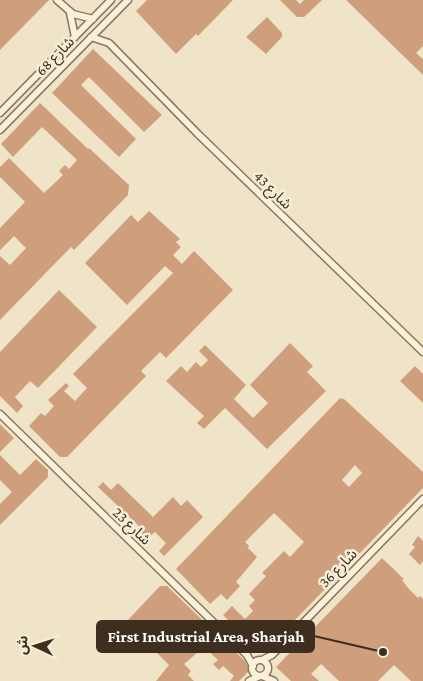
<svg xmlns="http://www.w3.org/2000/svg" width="423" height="681" font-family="'Crimson Pro','Noto Sans Arabic',serif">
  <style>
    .building { fill: #cf9f7d; fill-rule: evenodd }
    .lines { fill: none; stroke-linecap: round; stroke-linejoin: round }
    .minor-casing { stroke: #8d765c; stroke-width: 9 }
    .minor { stroke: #faf1dc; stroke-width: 6 }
    .labels { text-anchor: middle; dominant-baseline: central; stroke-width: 5; stroke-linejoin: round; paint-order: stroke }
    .street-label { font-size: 15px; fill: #3d2e20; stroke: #f7eed8 }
    .leader { fill: none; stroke: #3d2e20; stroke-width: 2 }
    .callout-dot { fill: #3d2e20; stroke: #f7eed8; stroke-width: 2 }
    .callout { fill: #3d2e20; stroke: #3d2e20; stroke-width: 2 }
    .callout-label { font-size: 16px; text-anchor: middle; font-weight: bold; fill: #fff }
  </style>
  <rect width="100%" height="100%" fill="#f0e4c8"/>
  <path class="building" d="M0,0H49L0,50Z
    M147,0H233L198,36L196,34L176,54L136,11Z
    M280,0H296L300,4L304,0H322L304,17H297Z
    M346,0H423V46L416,53L423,59V75Z
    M267,17L282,33V37L266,54L246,37Z
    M93,49L162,115L144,132L89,77L81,85L136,139L119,157L52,93Z
    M40,103L88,149L89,148L129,185L128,195L74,250L71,247L0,320V256L10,265L26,248L14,236L0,250V228L25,202L0,177V167L9,158L44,193L63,175L59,171L65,165L69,169L77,160L42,127L13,157L1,144Z
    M149,211L180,239L176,242L181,247L173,255L182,264L194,251L233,290L166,358L160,352L141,371L146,376L67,457H60L29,426L41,413L45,416L54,406L48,400L66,383L69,386L64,391L75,401L87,388L73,374L173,273L165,266L127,305L85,263L131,215L138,222Z
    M59,290L97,327L38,388L30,381L15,397L23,406L17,413L0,396V352Z
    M290,343L313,366L307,372L326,391L267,449L225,408L204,429L197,423L204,416L166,381L181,366L187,372L196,362L201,367L208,360L199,351L205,345L246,385L234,399L253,418L268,403L250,385Z
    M415,366L423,374V403L400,381Z
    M340,398L344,399L423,472V488L263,653L223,615L232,606L245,619L253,611L249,606L255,600L249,594L266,576L262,573L284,551L290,557L304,542L274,513L245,542L249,546L248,548L257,557L236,582L240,586L227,600L221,594L210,604L176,569ZM355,465L362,473L349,487L342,480Z
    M0,424L14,438L0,452Z
    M0,455L20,475L36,459L48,470V477L0,525V504L12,492L0,480Z
    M103,482L111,490L118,483L153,517L173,497L181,506L187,500L203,517L164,556L159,551L166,543L155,532L146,540L138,532L141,528L98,487Z
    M418,536L423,541V561L420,565L409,554L415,547L412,545Z
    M382,558L404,579L402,580L409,589L418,598L420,596L423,599V681H411L394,665L378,681H339L321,664L311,674L319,681H291L276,667Z
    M160,586H167L244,660L250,670L239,681H230L234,676L223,666L219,670L213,664L218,660L204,647L184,664L191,671L188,675L194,681H156L169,665L126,622Z"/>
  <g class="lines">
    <g class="minor-casing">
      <path id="minor" d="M57,0L73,14L93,19
        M70,13L75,37
        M91,37L109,43L198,134L423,352
        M0,113L111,0
        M0,130L128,0
        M0,414L247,655L253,666
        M262,660L272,655L423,499
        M252 668a8 8 0 1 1 16 0a8 8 0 1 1-16 0Z
        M262,676L274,681
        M249,681L260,676"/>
    </g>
    <use href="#minor" class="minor"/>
  </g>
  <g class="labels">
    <g class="street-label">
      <text transform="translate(55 56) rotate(-46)">شارع 68</text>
      <text transform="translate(273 190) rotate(45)">شارع 43</text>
      <text transform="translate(132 526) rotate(44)">شارع 23</text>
      <text transform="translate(338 568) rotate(-46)">شارع 36</text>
    </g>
  </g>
  <path class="leader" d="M383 652L314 636"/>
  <circle class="callout-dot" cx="383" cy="652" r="5"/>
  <rect class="callout" x="97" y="621" width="217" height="31" rx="5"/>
  <g class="callout-label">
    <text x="206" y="642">First Industrial Area, Sharjah</text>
  </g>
  <g transform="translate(35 646) rotate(274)" stroke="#f7eed8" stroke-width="4" paint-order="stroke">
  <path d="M0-4L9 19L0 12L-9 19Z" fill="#3d2e20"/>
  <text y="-8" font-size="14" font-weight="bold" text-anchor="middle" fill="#3d2e20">ش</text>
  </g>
</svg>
